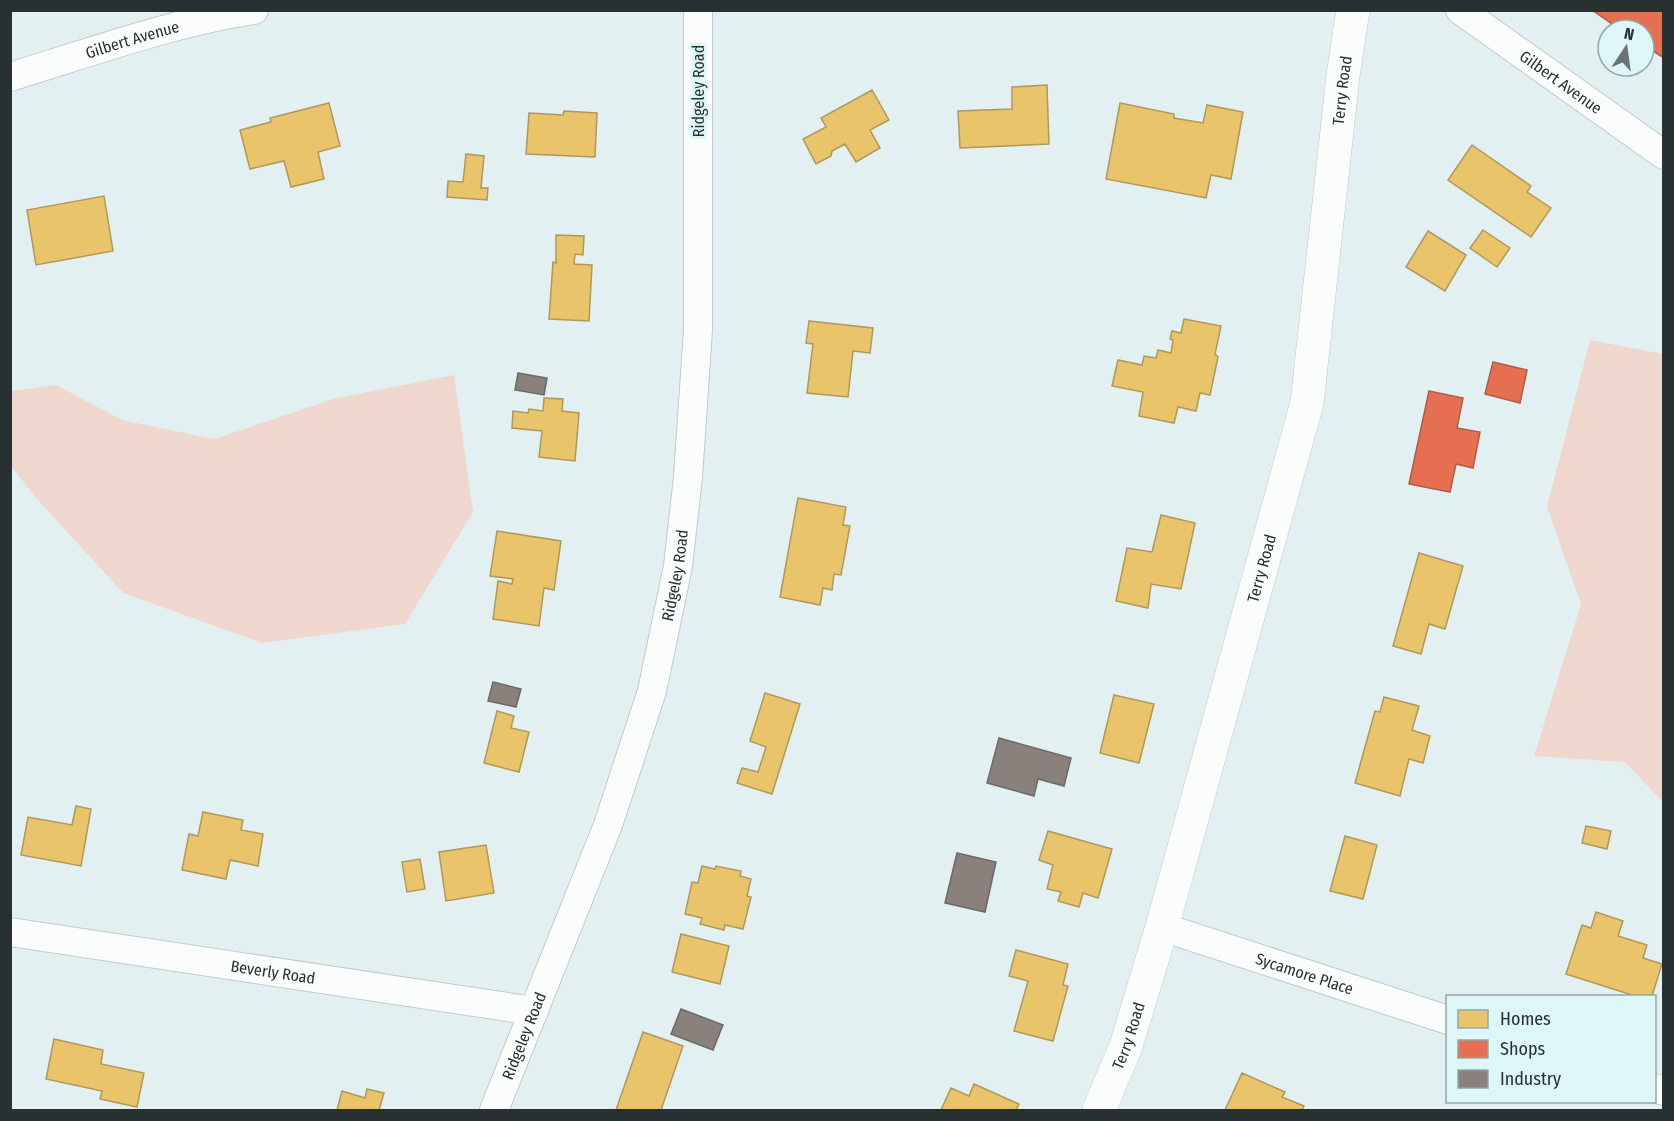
<svg xmlns="http://www.w3.org/2000/svg" width="1674" height="1121" font-family="'Fira Sans Condensed',sans-serif">
  <style>
    .green { fill: #efd7ce }
    .homes { fill: #e9c46a; stroke: #af9859; stroke-width: 1.5 }
    .shops { fill: #e76f51; stroke: #ad5c48; stroke-width: 1.5 }
    .industry { fill: #8a817c; stroke: #6c6966; stroke-width: 1.5 }
    .lines { fill: none; stroke-linecap: round; stroke-linejoin: round }
    .minor-casing { stroke: #c1cbcc; stroke-width: 30 }
    .tertiary-casing { stroke: #c1cbcc; stroke-width: 34 }
    .minor { stroke: #fbfdfd; stroke-width: 28 }
    .tertiary { stroke: #fbfdfd; stroke-width: 33 }
    .labels { text-anchor: middle; dominant-baseline: central; stroke-width: 6; stroke-linejoin: round; paint-order: stroke }
    .street-label { font-size: 16px; fill: #273132; stroke: #ddf6f7 }
  </style>
  <rect width="100%" height="100%" fill="#e3f0f1"/>
  <path class="green" d="M1590,340L1663,354V802L1625,762L1534,756L1581,604L1547,507Z
    M454,375L473,512L405,624L262,643L123,593L37,499L11,466V391L56,385L122,420L214,439L333,399Z"/>
  <path class="homes" d="M1047,85L1049,144L960,148L958,111L1012,109V87Z
    M872,90L889,120L870,130L880,148L856,162L845,144L832,151L831,156L816,164L803,139L826,127L821,118Z
    M329,103L340,146L318,152L324,179L291,187L284,161L250,169L240,130L271,122L270,118Z
    M1120,103L1174,114V118L1203,123L1207,105L1243,112L1231,179L1211,175L1206,198L1106,179Z
    M564,111L597,113L595,157L526,154L529,113L563,115Z
    M1472,145L1531,186L1527,192L1551,208L1531,237L1448,180Z
    M466,154L484,156L481,188H488L487,200L447,197L448,181L463,182Z
    M104,196L113,251L36,265L27,210Z
    M1483,230L1510,248L1497,267L1470,248Z
    M1428,231L1466,255L1445,291L1406,267Z
    M556,235L584,236L583,255L575,254L574,264L592,265L589,321L549,319L553,262L556,263Z
    M1184,319L1221,326L1215,354L1218,357L1210,395L1200,393L1196,411L1178,407L1174,423L1139,416L1143,392L1112,386L1118,360L1142,365L1144,356L1156,358L1158,350L1171,353L1173,340L1170,339L1172,331L1181,333Z
    M809,321L873,328L870,353L853,351L848,397L807,393L813,344L806,343Z
    M544,398L563,399L562,411L579,413L575,461L539,457L542,431L512,428L513,411L528,413L529,409L543,411Z
    M798,498L846,507L843,525L850,526L841,575L834,574L832,590L823,588L820,605L780,597Z
    M1161,515L1195,523L1181,589L1151,584L1148,608L1116,601L1127,548L1152,552Z
    M497,531L561,541L554,590L544,588L539,626L493,619L498,581L512,584L513,579L490,576Z
    M1419,553L1463,566L1445,629L1429,624L1421,654L1393,646Z
    M765,693L800,704L772,794L737,783L742,768L758,772L766,747L750,741Z
    M1114,695L1154,704L1139,763L1100,753Z
    M1384,697L1419,706L1412,730L1430,736L1423,763L1409,759L1400,796L1355,783L1375,711L1380,712Z
    M497,711L514,716L511,728L529,732L519,772L484,763Z
    M76,806L91,809L81,866L21,855L28,817L72,825Z
    M203,812L243,820L241,830L263,834L258,866L230,860L226,879L182,870L189,834L198,836Z
    M1586,826L1611,831L1607,849L1582,843Z
    M1048,831L1112,849L1098,898L1083,893L1079,907L1058,901L1061,892L1047,889L1053,865L1039,860Z
    M1345,836L1377,845L1363,899L1330,891Z
    M486,845L494,893L446,901L439,852Z
    M420,859L425,889L407,892L402,862Z
    M702,866L715,869L716,866L741,871L740,876L751,879L747,896L751,897L743,929L725,925L724,930L700,924L702,918L685,914L692,882L698,883Z
    M1596,912L1623,921L1618,936L1647,945L1643,958L1662,964L1652,996H1635L1566,974L1582,925L1591,928Z
    M681,934L729,946L720,984L672,972Z
    M1016,950L1068,964L1063,985L1068,986L1053,1041L1014,1031L1028,981L1009,976Z
    M643,1032L683,1046L661,1110H616Z
    M54,1039L103,1050L101,1064L144,1073L137,1107L100,1099L102,1091L46,1079Z
    M1242,1073L1285,1092L1282,1097L1304,1106L1302,1110H1225Z
    M974,1084L1019,1104L1016,1110H941L951,1088L969,1096Z
    M367,1089L384,1093L379,1110H337L342,1091L365,1098Z"/>
  <path class="shops" d="M1592,10H1664V58L1644,45V30H1621Z
    M1493,362L1527,370L1520,403L1485,394Z
    M1429,391L1463,398L1457,428L1480,432L1473,468L1456,464L1450,492L1409,484Z"/>
  <path class="industry" d="M518,373L547,378L544,395L515,390Z
    M493,682L521,689L516,707L488,701Z
    M999,738L1071,758L1064,786L1038,779L1034,796L987,783Z
    M957,853L996,862L985,912L945,903Z
    M681,1009L723,1025L713,1050L671,1034Z"/>
  <g class="lines">
    <g class="minor-casing">
      <g id="minor">
        <path id="s1" d="M1460,10L1664,155"/>
        <path id="s2" d="M10,77C91,52 171,23 254,10"/>
        <path id="s3" d="M1162,927L1448,1020"/>
        <path id="s4" d="M10,932L534,1011"/>
        <path d="M1654,1088L1664,1091"/>
        <path id="s5" d="M494,1110L608,825L652,691L678,566L688,477L698,330V10"/>
      </g>
    </g>
    <g class="tertiary-casing">
      <g id="tertiary">
        <path id="s6" d="M1099,1110L1126,1046L1162,927L1307,403L1343,76L1353,10"/>
      </g>
    </g>
    <use href="#minor" class="minor"/>
    <use href="#tertiary" class="tertiary"/>
  </g>
  <g class="labels">
    <g class="street-label">
      <text stroke="none"><textPath href="#s2" startOffset="128">Gilbert Avenue</textPath></text>
      <text stroke="none"><textPath href="#s1" startOffset="124">Gilbert Avenue</textPath></text>
      <text stroke="none"><textPath href="#s6" startOffset="1052">Terry Road</textPath></text>
      <text transform="translate(698 91) rotate(-90)">Ridgeley Road</text>
      <text stroke="none"><textPath href="#s6" startOffset="566">Terry Road</textPath></text>
      <text stroke="none"><textPath href="#s5" startOffset="566">Ridgeley Road</textPath></text>
      <text stroke="none"><textPath href="#s4" startOffset="266">Beverly Road</textPath></text>
      <text stroke="none"><textPath href="#s3" startOffset="150">Sycamore Place</textPath></text>
      <text stroke="none"><textPath href="#s6" startOffset="80">Terry Road</textPath></text>
      <text stroke="none"><textPath href="#s5" startOffset="80">Ridgeley Road</textPath></text>
    </g>
  </g>
  <rect width="1674" height="1121" fill="none" stroke="#273132" stroke-width="24"/>
  <rect x="1446" y="995" width="210" height="108" fill="#ddf6f7" stroke="#94a7a8" stroke-width="1.5"/>
  <rect x="1458" y="1010" width="30" height="18" fill="#e9c46a" stroke="#94a7a8" stroke-width="1.5"/>
  <text x="1500" y="1025" font-size="18" fill="#273132">Homes</text>
  <rect x="1458" y="1040" width="30" height="18" fill="#e76f51" stroke="#94a7a8" stroke-width="1.5"/>
  <text x="1500" y="1055" font-size="18" fill="#273132">Shops</text>
  <rect x="1458" y="1070" width="30" height="18" fill="#8a817c" stroke="#94a7a8" stroke-width="1.5"/>
  <text x="1500" y="1085" font-size="18" fill="#273132">Industry</text>
  <g transform="translate(1626 48) rotate(13)"><circle r="28" fill="#ddf6f7" stroke="#94a7a8" stroke-width="1.5"/>
  <path d="M0-4.5L10 22L0 15L-10 22Z" fill="#697475"/>
  <text y="-9" font-size="16" font-weight="bold" text-anchor="middle" fill="#273132">N</text>
  </g>
</svg>
